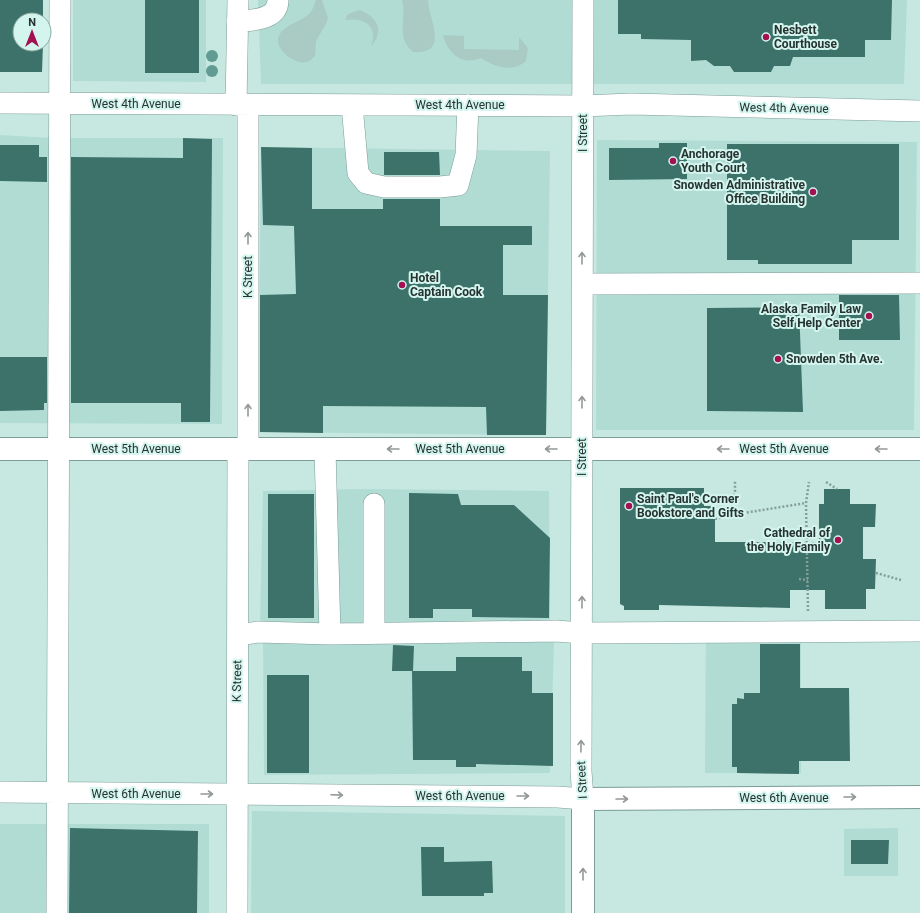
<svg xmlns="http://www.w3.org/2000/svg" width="920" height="913" font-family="Roboto,sans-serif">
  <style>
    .built { fill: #b1dcd4 }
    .green { fill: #aacbc4 }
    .building { fill: #3c7269 }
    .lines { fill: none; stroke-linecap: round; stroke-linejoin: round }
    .minor-casing { stroke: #7c9c96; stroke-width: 22 }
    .major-casing { stroke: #7c9c96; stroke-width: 24 }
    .path { stroke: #859e99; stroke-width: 2.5; stroke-dasharray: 2 2; stroke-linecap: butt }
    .minor { stroke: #fff; stroke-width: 21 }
    .major { stroke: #fff; stroke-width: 22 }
    .tree { fill: #629b93 }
    .oneway { stroke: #929998 }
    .poi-dot { fill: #a41152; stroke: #d3f5ee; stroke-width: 1.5 }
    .labels { text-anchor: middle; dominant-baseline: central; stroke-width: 4; stroke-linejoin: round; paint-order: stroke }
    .poi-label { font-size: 12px; font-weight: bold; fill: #263331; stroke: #d3f5ee; text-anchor: start }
    .street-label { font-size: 12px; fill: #263331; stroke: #d3f5ee }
  </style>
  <rect width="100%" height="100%" fill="#c6e8e1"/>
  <path class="built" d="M73,0H206V82L73,81Z
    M258,0H907L904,84H261Z
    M0,135L52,138H223L222,424L0,423Z
    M597,140L917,142L914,430H596Z
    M261,147L550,151L546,435L258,432Z
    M362,489L549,491L550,625L260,626L263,491Z
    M706,621H801V773H705Z
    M263,641L554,642L550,773L264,775Z
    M252,811L565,816V913H251Z
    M0,824H209V913H0Z
    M898,828V876H844V829Z"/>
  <path class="green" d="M316,0H322L328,18L326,24L316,41L315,56C313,58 310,61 307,62C296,65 277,52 278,39C280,26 300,22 309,14C313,11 314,4 316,0Z
    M402,0H428C428,19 451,54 413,52C395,36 407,21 402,0Z
    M360,10C377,16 385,32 371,46C379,25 363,17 345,20L348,14Z
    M443,35L464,36V49L519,50V37L528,48L526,61C512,73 495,67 481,58C462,66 448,54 443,35Z"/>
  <path class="building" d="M0,0H43V20H20V44H43L42,72H0Z
    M145,0H199V73H145Z
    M618,0H892L891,40H865V57H793L790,66H774L771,72H734L730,66H714L706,60L691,61V40L641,39V34H618Z
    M183,138L212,139L210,422H181V403H71V157L183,158Z
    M659,143H687V179L609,180V148H659Z
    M727,144H899V240H852V264H758V260H727Z
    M0,145H39V157H47V182L0,181Z
    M261,147L312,148V209H383V199H440V226H532V245H503V295H548L546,435H487L486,407L323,406V433L260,432V295L296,294L294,226L263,225Z
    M384,152H439L440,175H384Z
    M839,295H899L900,340H839Z
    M799,307L803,412L707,411V308Z
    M0,357H47V403H44V410L0,411Z
    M620,488H704V506H715V542H819V504H824V489H850V504H876L875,527H863V559H876L875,589H866V609H825V590H790V608L659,605V610H624V606L620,604Z
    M409,493L458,494L461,505H514L550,538L549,618L472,617V609H433V618H409Z
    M268,494H314V618H268Z
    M760,644H800V688H849L850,761H799V774L737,773V767H732V704H737V698L744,699V693H760Z
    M393,645L414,646L413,671H456V657H522V671H532V693H553V766L476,764V767H456V760H413L412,671H392Z
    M267,675H309V773H267Z
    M70,828L198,831L197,913H69Z
    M851,840H889L888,864H851Z
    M421,847H444V862L492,861L493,893H484V896H422Z"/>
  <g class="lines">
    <g class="minor-casing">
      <path id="minor" d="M237,22C253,20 278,20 278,0
        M0,103L583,106L631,104L920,111
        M236,105L238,0
        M352,105L358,173L366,183L384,187H440L458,185L466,155L468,105
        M582,284L920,283
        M248,449V105
        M325,449L330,634
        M374,504V633
        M238,635L258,632L330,634L556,631L582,633L920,631
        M0,792L558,797L583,799L581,771L583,0
        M57,913L60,0
        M237,913L238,449"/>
    </g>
    <g class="major-casing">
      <path id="major" d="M0,449H920
        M583,913V799L920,797"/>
    </g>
    <path class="path" d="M826,482L837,489
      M731,515L806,503
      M715,519L731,515L735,491V481
      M876,573L901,580
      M799,579L808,580
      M808,611L806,503L809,482"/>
    <use href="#minor" class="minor"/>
    <use href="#major" class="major"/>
  </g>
  <g class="tree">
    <circle cx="212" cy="56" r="6"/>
    <circle cx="212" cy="71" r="6"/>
  </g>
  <defs><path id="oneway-shaft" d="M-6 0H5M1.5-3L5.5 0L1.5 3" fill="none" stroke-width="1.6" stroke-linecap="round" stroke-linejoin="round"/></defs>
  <g class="oneway">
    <use href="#oneway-shaft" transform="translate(248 238) rotate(-90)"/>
    <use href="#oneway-shaft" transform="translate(582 258) rotate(-90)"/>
    <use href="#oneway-shaft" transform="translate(582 402) rotate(-90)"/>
    <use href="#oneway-shaft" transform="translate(248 410) rotate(-90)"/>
    <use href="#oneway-shaft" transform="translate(393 449) rotate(180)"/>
    <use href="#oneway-shaft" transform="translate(551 449) rotate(-180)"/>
    <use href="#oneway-shaft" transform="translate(723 449) rotate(180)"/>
    <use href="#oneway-shaft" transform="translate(881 449) rotate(180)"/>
    <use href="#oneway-shaft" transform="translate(582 602) rotate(-90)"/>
    <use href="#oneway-shaft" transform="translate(581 746) rotate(-89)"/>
    <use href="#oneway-shaft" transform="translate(207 794)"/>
    <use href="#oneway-shaft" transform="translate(337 795) rotate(2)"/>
    <use href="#oneway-shaft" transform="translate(523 796)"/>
    <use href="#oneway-shaft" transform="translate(850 797)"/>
    <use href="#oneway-shaft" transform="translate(622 799)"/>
    <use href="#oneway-shaft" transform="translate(583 874) rotate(-90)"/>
  </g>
  <g class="poi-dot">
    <circle cx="766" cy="37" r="4"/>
    <circle cx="673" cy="161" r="4"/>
    <circle cx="813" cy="192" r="4"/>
    <circle cx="402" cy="285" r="4"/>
    <circle cx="869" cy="316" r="4"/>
    <circle cx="778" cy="359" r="4"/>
    <circle cx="629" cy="506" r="4"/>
    <circle cx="838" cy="540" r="4"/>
  </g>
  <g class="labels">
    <g class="poi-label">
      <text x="774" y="30">Nesbett<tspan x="774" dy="14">Courthouse</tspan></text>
      <text x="681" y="154">Anchorage<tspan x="681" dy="14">Youth Court</tspan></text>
      <text x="805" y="185" text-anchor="end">Snowden Administrative<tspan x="805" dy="14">Office Building</tspan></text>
      <text x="410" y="278">Hotel<tspan x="410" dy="14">Captain Cook</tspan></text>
      <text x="861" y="309" text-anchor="end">Alaska Family Law<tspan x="861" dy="14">Self Help Center</tspan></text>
      <text x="786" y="359">Snowden 5th Ave.</text>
      <text x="637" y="499">Saint Paul's Corner<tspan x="637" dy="14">Bookstore and Gifts</tspan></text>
      <text x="830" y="533" text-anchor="end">Cathedral of<tspan x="830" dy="14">the Holy Family</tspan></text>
    </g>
    <g class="street-label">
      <text x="136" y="104">West 4th Avenue</text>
      <text x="460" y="105">West 4th Avenue</text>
      <text transform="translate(784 108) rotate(1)">West 4th Avenue</text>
      <text transform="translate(583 133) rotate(-90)">I Street</text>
      <text transform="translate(248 277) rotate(-90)">K Street</text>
      <text x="136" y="449">West 5th Avenue</text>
      <text x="460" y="449">West 5th Avenue</text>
      <text x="784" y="449">West 5th Avenue</text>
      <text transform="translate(582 457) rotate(-90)">I Street</text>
      <text transform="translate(237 681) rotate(-89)">K Street</text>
      <text transform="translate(582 780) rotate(-93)">I Street</text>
      <text x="136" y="794">West 6th Avenue</text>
      <text x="460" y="796">West 6th Avenue</text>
      <text x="784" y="798">West 6th Avenue</text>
    </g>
  </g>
  <g transform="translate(32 32)"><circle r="19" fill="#d3f5ee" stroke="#8ea7a2"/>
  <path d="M0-3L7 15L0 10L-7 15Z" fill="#a41152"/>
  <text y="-6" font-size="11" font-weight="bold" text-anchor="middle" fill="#263331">N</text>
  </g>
</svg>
